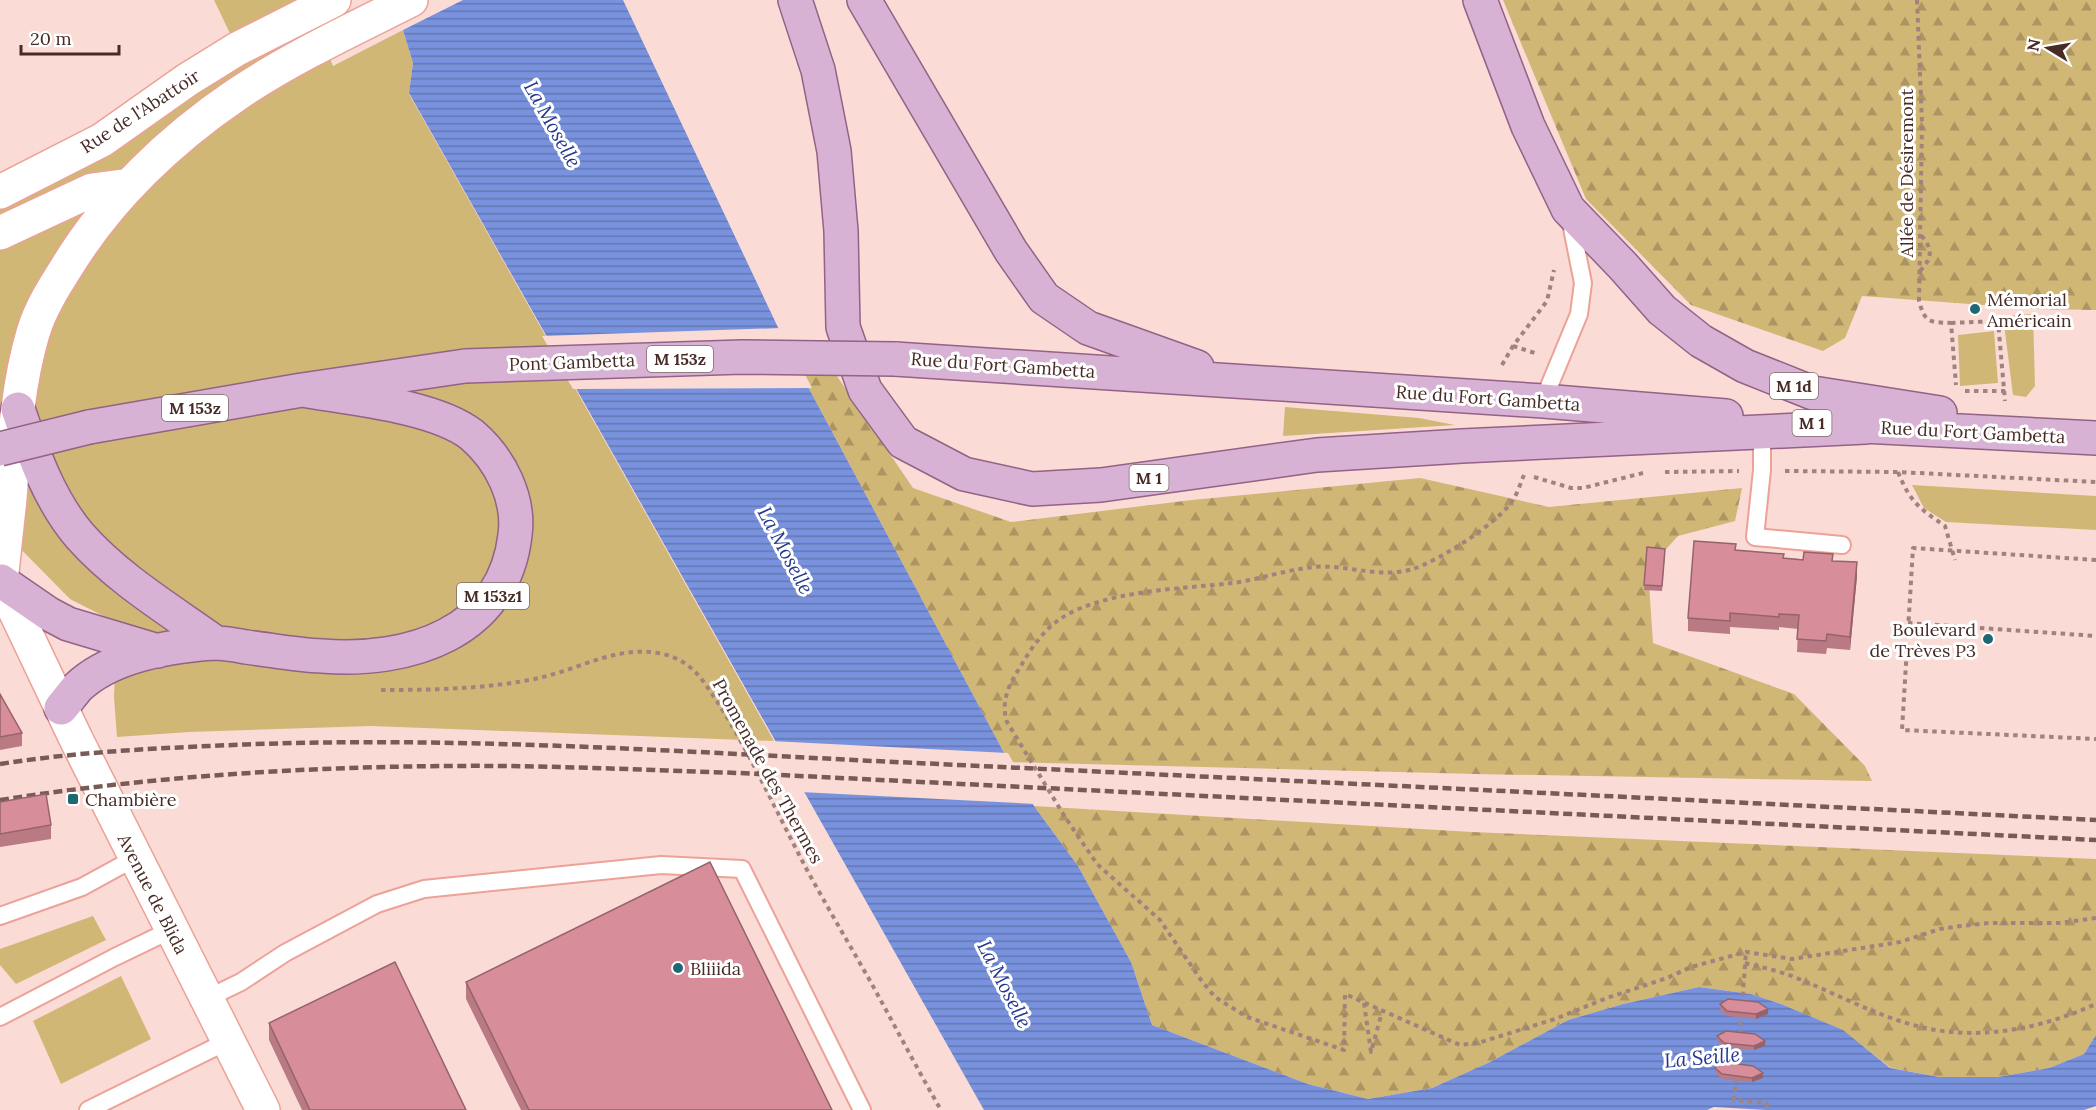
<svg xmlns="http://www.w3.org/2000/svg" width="2096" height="1110" font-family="Lora,serif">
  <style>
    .grass { fill: #d1b776 }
    .forest { fill: url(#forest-firs) }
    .water { fill: url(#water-rules) }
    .pier { fill: #fbdbd6 }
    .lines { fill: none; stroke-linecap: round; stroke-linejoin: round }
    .service-casing { stroke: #eca296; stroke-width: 20 }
    .secondary-casing { stroke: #eca296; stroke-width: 36 }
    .primary-casing { stroke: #936285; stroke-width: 36 }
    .path { stroke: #a1837e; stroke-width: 4; stroke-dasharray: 4.5 4.5; stroke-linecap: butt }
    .service { stroke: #fff; stroke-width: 16 }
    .secondary { stroke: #fff; stroke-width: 33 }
    .primary { stroke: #d7b2d4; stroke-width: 33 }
    .rail { stroke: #795b56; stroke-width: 4.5; stroke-dasharray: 9 4.5; stroke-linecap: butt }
    .primary-bridge-casing { stroke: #936285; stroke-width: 36; stroke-linecap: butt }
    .primary-bridge { stroke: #d7b2d4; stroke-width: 33 }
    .wall { fill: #b97a84 }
    .shaded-wall { fill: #96636c }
    .building { fill: #d78e9a; stroke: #96636c; stroke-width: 1.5 }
    .poi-dot { fill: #1e6873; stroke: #fff; stroke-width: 2 }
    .labels { text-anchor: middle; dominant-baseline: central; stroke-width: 6; stroke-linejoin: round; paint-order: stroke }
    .shield { fill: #fff; stroke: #7f6b67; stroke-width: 1.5 }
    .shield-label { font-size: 16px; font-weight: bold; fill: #482b26 }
    .street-label { font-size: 18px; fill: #482b26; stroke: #fff }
    .poi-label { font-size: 18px; fill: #482b26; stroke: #fff; text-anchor: start }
    .water-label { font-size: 20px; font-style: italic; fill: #253890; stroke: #fff }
  </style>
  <defs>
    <pattern id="forest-firs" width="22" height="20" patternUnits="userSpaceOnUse" patternTransform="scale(1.5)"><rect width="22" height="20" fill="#d1b776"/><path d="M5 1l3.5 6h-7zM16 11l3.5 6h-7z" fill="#ac9561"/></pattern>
    <pattern id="water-rules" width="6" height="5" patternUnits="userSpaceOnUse" patternTransform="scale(1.5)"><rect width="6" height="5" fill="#7892de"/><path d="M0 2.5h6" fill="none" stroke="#6477b4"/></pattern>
  </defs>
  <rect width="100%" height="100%" fill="#fbdbd6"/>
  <path class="grass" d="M214,0H306L333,66L403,30L413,63L409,94L774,741L371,726L189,732L117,737L114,697L117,623L70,599L0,528V192L237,48Z
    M2033,314L2035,386L2026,397L2013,395L2003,316Z
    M1994,331L1998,383L1960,386L1958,335Z
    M1285,407L1419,418L1455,425L1283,436Z
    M1912,485L2096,496V530L1946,522L1924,508Z
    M93,916L106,940L16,984L0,965V949Z
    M121,976L151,1039L61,1084L33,1021Z"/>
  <path class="forest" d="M1503,0H2096V310L2036,309L1862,296L1845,338L1823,351L1691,305L1586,199Z
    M792,357L826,360L913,488L1011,522L1192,500L1420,478L1549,507L1742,488L1735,521L1678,536L1648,569L1653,643L1794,694L1865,766L1872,781L1475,774L1009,762Z
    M1034,806L1472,832L2096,859V1035L2084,1054L2049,1068L1998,1077H1939L1891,1068L1842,1030L1781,1004L1751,994L1699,987L1623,1004L1568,1020L1490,1062L1432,1088L1368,1099L1308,1084L1152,1025L1131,962L1078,866Z"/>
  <path class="water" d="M389,0H623L792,357L1009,762L1034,806L1078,866L1131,962L1152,1025L1308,1084L1368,1099L1432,1088L1490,1062L1568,1020L1623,1004L1699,987L1751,994L1781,1004L1843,1030L1890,1068L1939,1077H1998L2049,1068L2084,1054L2096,1035V1106L2084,1110H1766L1714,1107L1707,1110H984L409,93L413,63L403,30Z"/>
  <path class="pier" d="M386,0H463L401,31Z
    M781,328L812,388L573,389L542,336Z
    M771,741L1008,753L1036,804L800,792Z"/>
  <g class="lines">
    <g class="service-casing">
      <path id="service" d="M1543,401L1579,314L1583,283L1570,218
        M1762,432V470L1755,537L1842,545
        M0,916L82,887L135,858
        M206,999L241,982L285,953L377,904L424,889L661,865L742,869L862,1110
        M0,1017L115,957L171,930
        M88,1110L228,1041"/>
    </g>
    <g class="secondary-casing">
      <path id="secondary" d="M0,192L102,140L187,80L237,49L334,0
        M0,233L92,190L130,185
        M0,579L76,739L263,1110
        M1,581C4,554 7,526 10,499C14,444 17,387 33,333C40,309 54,287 68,265C109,198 171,139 236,95C289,59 353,29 411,0"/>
    </g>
    <g class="primary-casing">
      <path id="primary" d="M795,0L818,70L834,151L841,231L843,327L865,390L903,442L964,474L1032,489L1101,485L1317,455L1462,446L1866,427
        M864,0L1011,251L1044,298L1088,328L1197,367
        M1480,0L1528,126L1568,209L1623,266L1662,310L1701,341L1745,366L1813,393L1940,413
        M895,359L1543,401L1726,416
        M18,409C33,453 49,500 80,536C118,579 170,610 216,643
        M1843,425L2096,438
        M89,427L302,390L465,366
        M1,581L49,614L68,624L158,651
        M61,708C67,701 72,694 78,687C112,655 169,646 214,643C224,643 236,645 246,647C271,650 297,655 322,656C409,663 504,633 515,535C520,498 500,459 472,435C435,406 349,398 302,390"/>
    </g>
    <path class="path" d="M1917,0L1922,123L1919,301C1925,323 1929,322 1951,323L1956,385
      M1920,271C1933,257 1933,249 1920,234
      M1951,323L1998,321L2005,401
      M1513,346L1538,354
      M1502,365L1513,346L1547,301L1554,270
      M1965,391H2005
      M1785,471L1898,472L2096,482
      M1665,472L1739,471
      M1898,472C1910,502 1920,509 1945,526L1955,560
      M1524,475C1520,484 1517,496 1510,504C1493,526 1440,560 1413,569C1380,579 1346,564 1313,567C1286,570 1260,579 1233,583C1181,589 1104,590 1060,619C1044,630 1032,647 1022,664C1010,683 1000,700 1007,722L1065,817L1097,864L1160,920L1201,980L1215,997L1247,1017L1344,1050L1345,994L1460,1045L1478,1043L1555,1019L1607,998L1667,978L1691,967L1746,952L1792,959L1900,942L1940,929L1961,926L1989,923H2060L2096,918
      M1534,477L1571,488H1583L1643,473
      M2096,560L1913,548L1902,730L2096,739
      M1908,623L2096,636
      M381,690C434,690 488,689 539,678C579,669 616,646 658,653C677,656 692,666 703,681C744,738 773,806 806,868C826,905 848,942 869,979C893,1022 916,1067 941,1110
      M1745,963C1760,967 1775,970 1789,975C1831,991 1870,1013 1913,1025C1975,1042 2038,1030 2096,1004
      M1364,1003L1371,1052L1382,1012
      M1742,1005L1746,952
      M1740,1035L1741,1012
      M1737,1067L1739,1045
      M1736,1078L1734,1100L1766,1103L1771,1110"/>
    <use href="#service" class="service"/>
    <use href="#secondary" class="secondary"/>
    <use href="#primary" class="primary"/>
    <path class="rail" d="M0,764C70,753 140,749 210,746C431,735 653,750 874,761C1281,780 1689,800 2096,820
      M0,800C148,777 298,767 449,766C546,765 643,770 740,773L2096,840"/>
    <g class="primary-bridge-casing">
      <path id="primary-bridge" d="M465,366L742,357L895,359
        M0,449L89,427"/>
    </g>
    <use href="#primary-bridge" class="primary-bridge"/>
  </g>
  <path class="wall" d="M1647,547L1665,554L1662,591L1644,590Z
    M1736,550L1784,558L1833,561L1857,576L1850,650L1827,648L1826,654L1797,652L1798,629L1779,627V630L1730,627V634L1688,631V618Z
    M0,694L22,733V746L0,750Z
    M0,802L51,825V839L0,847Z
    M466,982L832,1110H521L466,999Z
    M1720,1004L1768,1014L1756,1019L1727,1016L1720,1009Z
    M269,1023L466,1110H302L269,1040Z
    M1717,1036L1765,1046L1754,1050L1724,1047L1717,1041Z
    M1715,1068L1763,1078L1752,1082L1722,1079L1715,1072Z"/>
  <path class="shaded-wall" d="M1857,562V576L1850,650V637Z
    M1768,1009V1014L1756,1019V1014Z
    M1765,1041V1046L1754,1050V1046Z
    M1763,1073V1078L1752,1082V1078Z"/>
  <path class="building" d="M1694,541L1736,544L1735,550L1784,554L1783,558L1803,560L1804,552L1833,554L1832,561L1857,562L1850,637L1827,634L1826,641L1797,639L1799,615L1779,614V617L1730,613V621L1688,618Z
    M1647,547L1665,549L1662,586L1644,585Z
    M0,694L22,733L0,737Z
    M46,794L51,825L0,834V802Z
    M710,862L832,1110H529L466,982Z
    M395,962L466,1110H310L269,1023Z
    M1728,999L1758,1002L1768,1009L1756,1014L1727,1011L1720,1004Z
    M1726,1031L1755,1034L1765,1041L1754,1046L1724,1043L1717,1036Z
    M1723,1062L1753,1066L1763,1073L1752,1078L1722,1074L1715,1068Z"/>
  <g class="poi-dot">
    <circle cx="1975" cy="309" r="6"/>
    <circle cx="1988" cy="639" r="6"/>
    <rect x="67" y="793" width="12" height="12" rx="3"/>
    <circle cx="678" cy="968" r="6"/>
  </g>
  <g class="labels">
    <g class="shield">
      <rect x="647" y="346" width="66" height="26" rx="4.5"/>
      <rect x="1770" y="373" width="48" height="26" rx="4.5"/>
      <rect x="162" y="395" width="66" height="26" rx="4.5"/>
      <rect x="1792.5" y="410" width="39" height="26" rx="4.5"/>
      <rect x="1129.5" y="465" width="39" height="26" rx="4.5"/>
      <rect x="457" y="583" width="72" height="26" rx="4.5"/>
    </g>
    <g class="shield-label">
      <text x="680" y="359">M 153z</text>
      <text x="1794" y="386">M 1d</text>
      <text x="195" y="408">M 153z</text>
      <text x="1812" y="423">M 1</text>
      <text x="1149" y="478">M 1</text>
      <text x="493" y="596">M 153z1</text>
    </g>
    <g class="street-label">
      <text transform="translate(140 111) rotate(-33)">Rue de l'Abattoir</text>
      <text transform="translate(1906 173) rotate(-90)">Allée de Désiremont</text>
      <text transform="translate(572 362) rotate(-2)">Pont Gambetta</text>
      <text transform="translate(1003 365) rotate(4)">Rue du Fort Gambetta</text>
      <text transform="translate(1488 398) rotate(4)">Rue du Fort Gambetta</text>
      <text transform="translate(1973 432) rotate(3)">Rue du Fort Gambetta</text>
      <text transform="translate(768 771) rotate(61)">Promenade des Thermes</text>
      <text transform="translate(153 894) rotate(63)">Avenue de Blida</text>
    </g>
    <g class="poi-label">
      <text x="1987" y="299">Mémorial<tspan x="1987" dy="21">Américain</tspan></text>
      <text x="1976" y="629" text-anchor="end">Boulevard<tspan x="1976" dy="21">de Trèves P3</tspan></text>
      <text x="85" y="799">Chambière</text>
      <text x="690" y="968">Bliiida</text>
    </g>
    <g class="water-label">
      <text transform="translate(553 124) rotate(61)">La Moselle</text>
      <text transform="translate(786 550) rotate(62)">La Moselle</text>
      <text transform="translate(1005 984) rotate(63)">La Moselle</text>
      <text transform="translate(1702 1057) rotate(-5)">La Seille</text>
    </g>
  </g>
  <g transform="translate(2048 48) rotate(281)" stroke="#ffffff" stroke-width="4.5" paint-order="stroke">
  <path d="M0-4.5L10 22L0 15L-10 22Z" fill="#482b26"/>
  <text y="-9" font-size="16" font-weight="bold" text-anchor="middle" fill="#482b26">N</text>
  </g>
  <path d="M21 45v9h98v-9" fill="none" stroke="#482b26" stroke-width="3"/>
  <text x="30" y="45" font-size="18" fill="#482b26" stroke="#ffffff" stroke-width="4.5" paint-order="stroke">20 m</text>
</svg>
